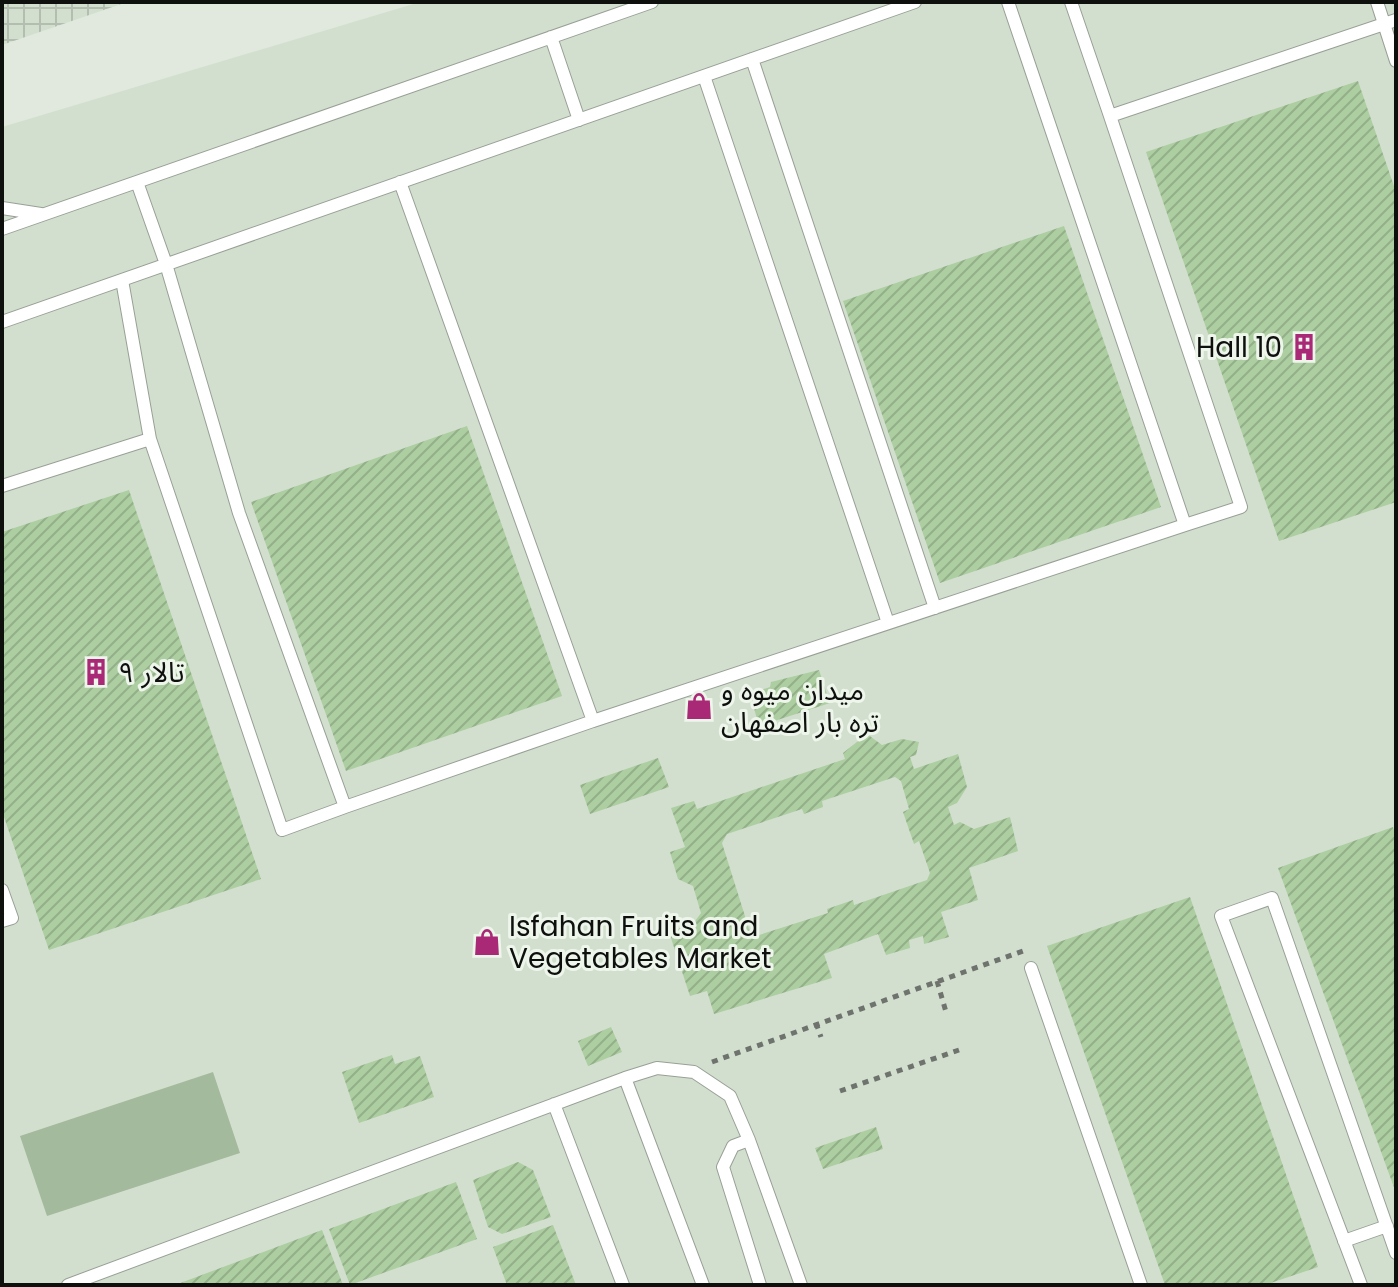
<svg xmlns="http://www.w3.org/2000/svg" width="1398" height="1287" font-family="Poppins,'Noto Sans Arabic',sans-serif">
  <style>
    .built { fill: #d2dfce }
    .industrial { fill: url(#industrial-grid) }
    .grass { fill: #a4ba9d }
    .building { fill: url(#building-hatch); fill-rule: evenodd }
    .lines { fill: none; stroke-linecap: round; stroke-linejoin: round }
    .lane-casing { stroke: #98a096; stroke-width: 14 }
    .path { stroke: #6f736d; stroke-width: 5; stroke-dasharray: 6 6; stroke-linecap: butt }
    .lane { stroke: #fff; stroke-width: 12 }
    .labels { text-anchor: middle; dominant-baseline: central; stroke-width: 6; stroke-linejoin: round; paint-order: stroke }
    .poi-label { font-size: 28px; fill: #0d100d; stroke: #eef6eb; text-anchor: start }
  </style>
  <defs>
    <pattern id="industrial-grid" width="8" height="8" patternUnits="userSpaceOnUse" patternTransform="scale(2)"><rect width="8" height="8" fill="#d2dfce"/><path d="M0 4h8M4 0v8" fill="none" stroke="#b3beb0"/></pattern>
    <pattern id="building-hatch" width="6" height="6" patternUnits="userSpaceOnUse" patternTransform="scale(2)"><rect width="6" height="6" fill="#accea1"/><path d="M-1 1l2-2M0 6l6-6M5 7l2-2" fill="none" stroke="#93b089"/></pattern>
  </defs>
  <rect width="100%" height="100%" fill="#e1e8de"/>
  <path class="built" d="M420,2H1396V1285H2V127Z"/>
  <path class="industrial" d="M2,2H127L2,45Z"/>
  <path class="grass" d="M213,1072L240,1153L47,1216L20,1136Z"/>
  <path class="building" d="M1358,81L1396,192V502L1279,541L1146,152Z
    M1064,226L1161,507L940,583L843,301Z
    M467,426L562,696L346,771L251,502Z
    M129,490L261,879L49,950L2,811V532Z
    M819,670L830,703L759,726L750,694L770,687L771,682Z
    M867,734L882,745L902,739L919,742L916,755L910,757L914,769L958,754L967,787L957,803L948,807L954,825L960,822L974,829L1010,817L1018,851L969,868L978,900L941,912L949,937L924,944L923,936L909,940L910,948L886,955L878,934L824,954L832,978L714,1014L707,991L690,996L669,932L693,924L701,913L693,886L678,879L670,852L685,847L671,808L694,801L697,809L845,759L843,753ZM895,777L901,781L909,809L903,812L914,844L919,841L930,873L927,880L854,905L853,900L827,909L828,913L756,936L750,932L722,843L727,834L802,809L804,814L823,807L822,801Z
    M658,758L669,787L590,814L580,785Z
    M1393,827L1396,835V1193L1278,868Z
    M1190,897L1318,1267L1265,1285H1165L1047,946Z
    M611,1027L622,1052L588,1066L578,1041Z
    M392,1055L395,1064L420,1056L434,1097L359,1123L342,1072Z
    M876,1127L883,1149L823,1169L815,1148Z
    M518,1162L533,1170L551,1217L502,1234L488,1227L473,1180Z
    M456,1182L477,1239L350,1285L329,1229Z
    M553,1225L576,1285H507L493,1247Z
    M322,1230L343,1285H175Z"/>
  <g class="lines">
    <g class="lane-casing">
      <path id="lane" d="M1008,2L1185,525L1241,507L1110,116L1396,20
        M1071,2L1110,116
        M1377,2L1396,61
        M551,37L579,120
        M752,59L935,608
        M704,76L888,623
        M400,182L593,721L1185,525
        M2,208L41,214
        M2,229L652,2
        M122,280L150,439L282,830L345,807L239,513L166,264L137,182
        M2,322L915,2
        M2,486L150,439
        M345,807L593,721
        M2,890L12,918L2,921
        M1031,968L1141,1285
        M625,1078L657,1068L694,1072L730,1096L749,1140
        M554,1104L623,1285
        M1344,1241L1387,1226
        M68,1285L625,1078L703,1285
        M760,1285L723,1167L733,1146L749,1140L801,1285
        M1361,1285L1221,916L1272,898L1396,1253"/>
    </g>
    <path class="path" d="M937,981L946,1012
      M816,1023L821,1037
      M712,1062L1023,951
      M840,1091L959,1050"/>
    <use href="#lane" class="lane"/>
  </g>
  <defs>
    <g id="building-bare" transform="scale(2.16)"><path d="M-4-6H4V6H1V3H-1V6H-4ZM-2.5-4.3h1.7v1.8h-1.7ZM.8-4.3h1.7v1.8H.8ZM-2.5-1h1.7V.8h-1.7ZM.8-1h1.7V.8H.8Z" fill="#a92977" stroke="#eef6eb" stroke-width="2.5" paint-order="stroke"/></g>
    <g id="shop-bare" transform="scale(2.16)"><path d="M-5-2.5h2.3a2.7 3.5 0 0 1 5.4 0H5L5.5 6h-11ZM-1.5-2.5h3a1.5 2.3 0 0 0-3 0Z" fill="#a92977" stroke="#eef6eb" stroke-width="2.5" paint-order="stroke"/></g>
  </defs>
  <g fill-rule="evenodd">
    <use href="#building-bare" x="1304" y="347"/>
    <use href="#building-bare" x="96" y="672"/>
    <use href="#shop-bare" x="699" y="706"/>
    <use href="#shop-bare" x="487" y="942"/>
  </g>
  <g class="labels">
    <g class="poi-label">
      <text x="1282" y="347" text-anchor="end">Hall 10</text>
      <text x="118" y="672">تالار ۹</text>
      <text x="721" y="690">میدان میوه و<tspan x="721" dy="32">تره بار اصفهان</tspan></text>
      <text x="509" y="926">Isfahan Fruits and<tspan x="509" dy="32">Vegetables Market</tspan></text>
    </g>
  </g>
  <rect width="1398" height="1287" fill="none" stroke="#0d100d" stroke-width="8"/>
</svg>
